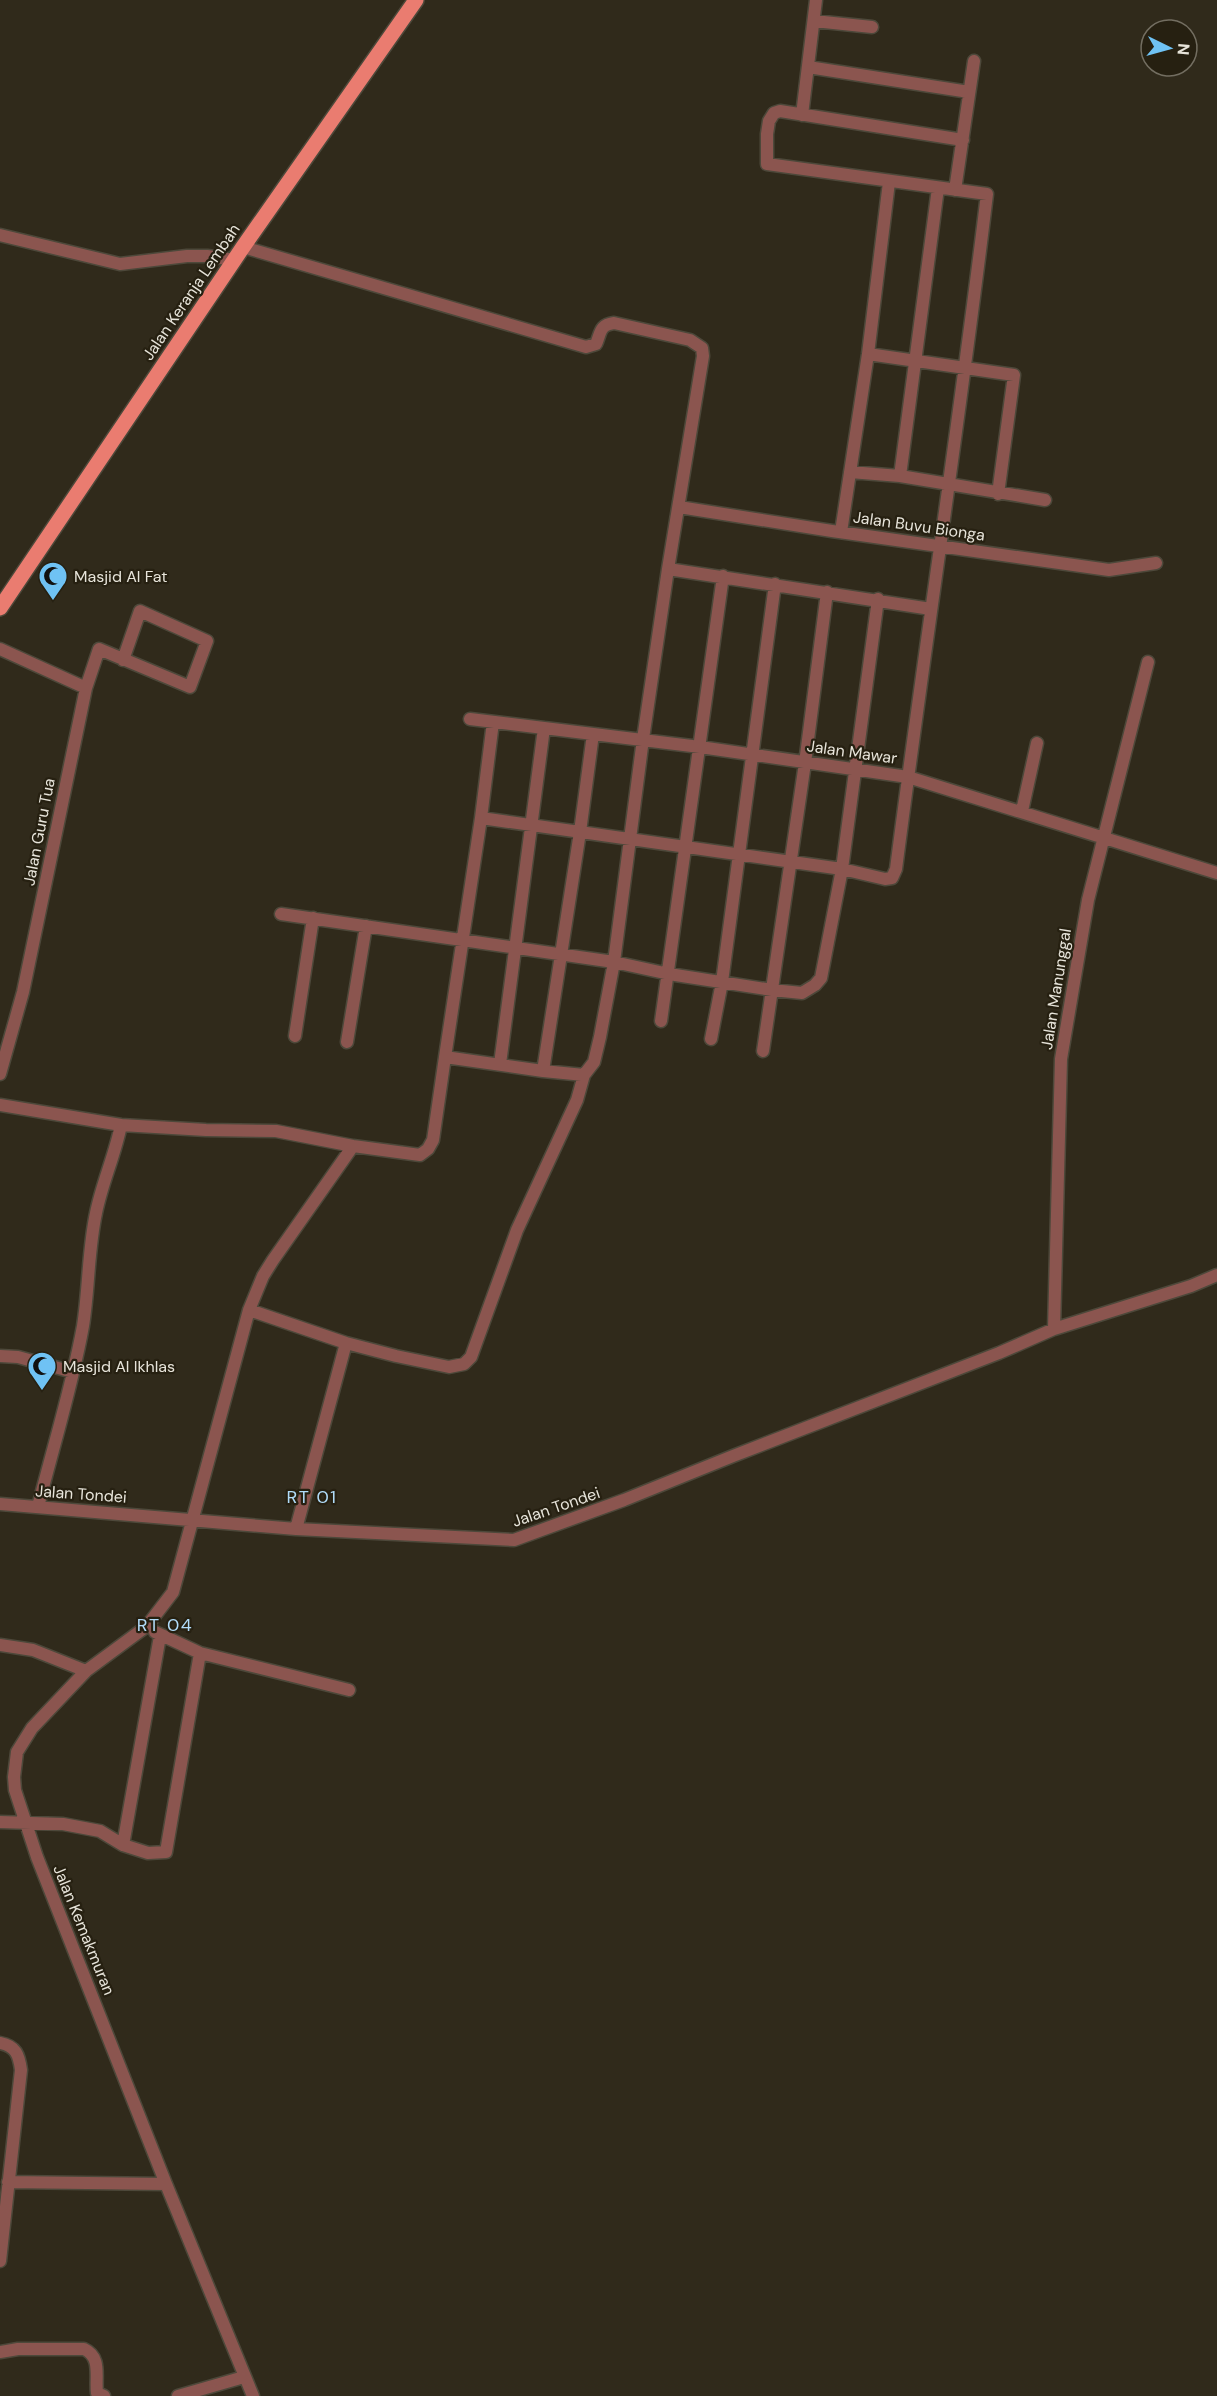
<svg xmlns="http://www.w3.org/2000/svg" width="1217" height="2396" font-family="'DM Sans',sans-serif">
  <style>
    .lines { fill: none; stroke-linecap: round; stroke-linejoin: round }
    .street-casing { stroke: #4d483a; stroke-width: 15 }
    .primary-casing { stroke: #4d483a; stroke-width: 18 }
    .street { stroke: #8b554f; stroke-width: 12 }
    .primary { stroke: #ea7c70; stroke-width: 15 }
    .labels { text-anchor: middle; dominant-baseline: central; stroke-width: 4.5; stroke-linejoin: round; paint-order: stroke }
    .street-label { font-size: 16px; fill: #e7e4da; stroke: #262011 }
    .poi-label { font-size: 16px; fill: #e7e4da; stroke: #262011; text-anchor: start }
    .neighbourhood-label { font-size: 18px; letter-spacing: 1.5px; fill: #b1dcf9; stroke: #262011 }
  </style>
  <rect width="100%" height="100%" fill="#302a1b"/>
  <g class="lines">
    <g class="street-casing">
      <path id="street" d="M814,21L872,27
        M808,67L969,92
        M802,115L816,0
        M955,190L974,61
        M0,235L120,264L187,256H207L235,260
        M243,247L586,347L596,344C601,333 599,325 614,323L690,340L702,348L703,356L668,569L643,739L614,962L600,1037L594,1062L584,1075L577,1100L517,1230L471,1357L464,1364L449,1367L396,1356L346,1343L249,1310L173,1592L147,1626L86,1671L32,1728L17,1752L14,1777L15,1790L37,1857L166,2184L253,2396
        M868,354L1014,375L998,494
        M850,472L900,476L1045,500
        M900,476L938,188
        M679,507L832,531L1109,570L1156,563
        M841,532L868,354L889,182
        M668,569L931,609
        M0,649L86,688L23,992L0,1074
        M86,688L99,649L190,687L207,641L140,611L123,660
        M470,719L700,747L908,777L1217,873
        M1022,811L1037,743
        M481,818L493,722
        M281,914L614,962L669,974L772,990L802,993L815,985L821,978L842,869L885,879L892,878L896,869C925,644 960,419 987,194L767,164V134L769,121L774,113L780,111L963,140
        M661,1021L723,576
        M295,1036L313,918
        M711,1039L722,982L775,584
        M347,1042L366,926
        M763,1051L805,763L827,592
        M500,1064L544,728
        M543,1071L580,832L593,734
        M584,1075L543,1071L445,1057L481,818L842,869L878,599
        M0,1105L121,1125L206,1130L276,1131L353,1146L420,1155L428,1149L433,1140L445,1057
        M249,1310L263,1276L273,1260L353,1146
        M1054,1329L1061,1059L1088,900L1148,662
        M0,1356L18,1357L73,1372
        M0,1504L296,1529L514,1540L624,1500L733,1456L999,1353L1054,1329L1191,1286L1217,1275
        M38,1507C53,1447 72,1387 83,1326C89,1288 88,1250 96,1213C102,1183 115,1155 121,1125
        M296,1529L346,1343
        M155,1632L200,1653L349,1690
        M0,1645L33,1650L86,1671
        M0,1822L63,1824L100,1831L123,1845L160,1636
        M123,1845L148,1853L166,1852L200,1653
        M0,2043C16,2046 19,2055 21,2070L0,2261
        M8,2182L166,2184
        M0,2352L18,2349H84C102,2357 95,2377 97,2393L104,2396
        M178,2396L244,2377"/>
    </g>
    <g class="primary-casing">
      <path id="primary" d="M0,608L243,247L416,0"/>
    </g>
    <use href="#street" class="street"/>
    <use href="#primary" class="primary"/>
  </g>
  <defs>
    <g id="mosque-pin" transform="scale(1.5)"><path d="M0 17L-7.5 6A9.5 9.5 0 1 1 7.5 6Z" fill="#6fc2f4" stroke="#262011"/><path d="M3.5-4.9A6 6 0 1 0 3.5 4.9A5 5 0 1 1 3.5-4.9Z" fill="#111"/></g>
  </defs>
  <g fill-rule="evenodd">
    <use href="#mosque-pin" x="53" y="576"/>
    <use href="#mosque-pin" x="42" y="1366"/>
  </g>
  <g class="labels">
    <g class="street-label">
      <text transform="translate(191 292) rotate(-56)">Jalan Keranja Lembah</text>
      <text transform="translate(919 526) rotate(8)">Jalan Buvu Bionga</text>
      <text transform="translate(852 752) rotate(8)">Jalan Mawar</text>
      <text transform="translate(39 832) rotate(-79)">Jalan Guru Tua</text>
      <text transform="translate(1056 989) rotate(-81)">Jalan Manunggal</text>
      <text transform="translate(81 1494) rotate(4)">Jalan Tondei</text>
      <text transform="translate(556 1507) rotate(-19)">Jalan Tondei</text>
      <text transform="translate(84 1930) rotate(68)">Jalan Kemakmuran</text>
    </g>
    <g class="poi-label">
      <text x="74" y="576">Masjid Al Fat</text>
      <text x="63" y="1366">Masjid Al Ikhlas</text>
    </g>
    <g class="neighbourhood-label">
      <text x="312" y="1497">RT 01</text>
      <text x="165" y="1625">RT 04</text>
    </g>
  </g>
  <g transform="translate(1169 48) rotate(95)"><circle r="28" fill="#262011" stroke="#736e61" stroke-width="1.5"/>
  <path d="M0-4.5L10 22L0 15L-10 22Z" fill="#6fc2f4"/>
  <text y="-9" font-size="16" font-weight="bold" text-anchor="middle" fill="#e7e4da">N</text>
  </g>
</svg>
